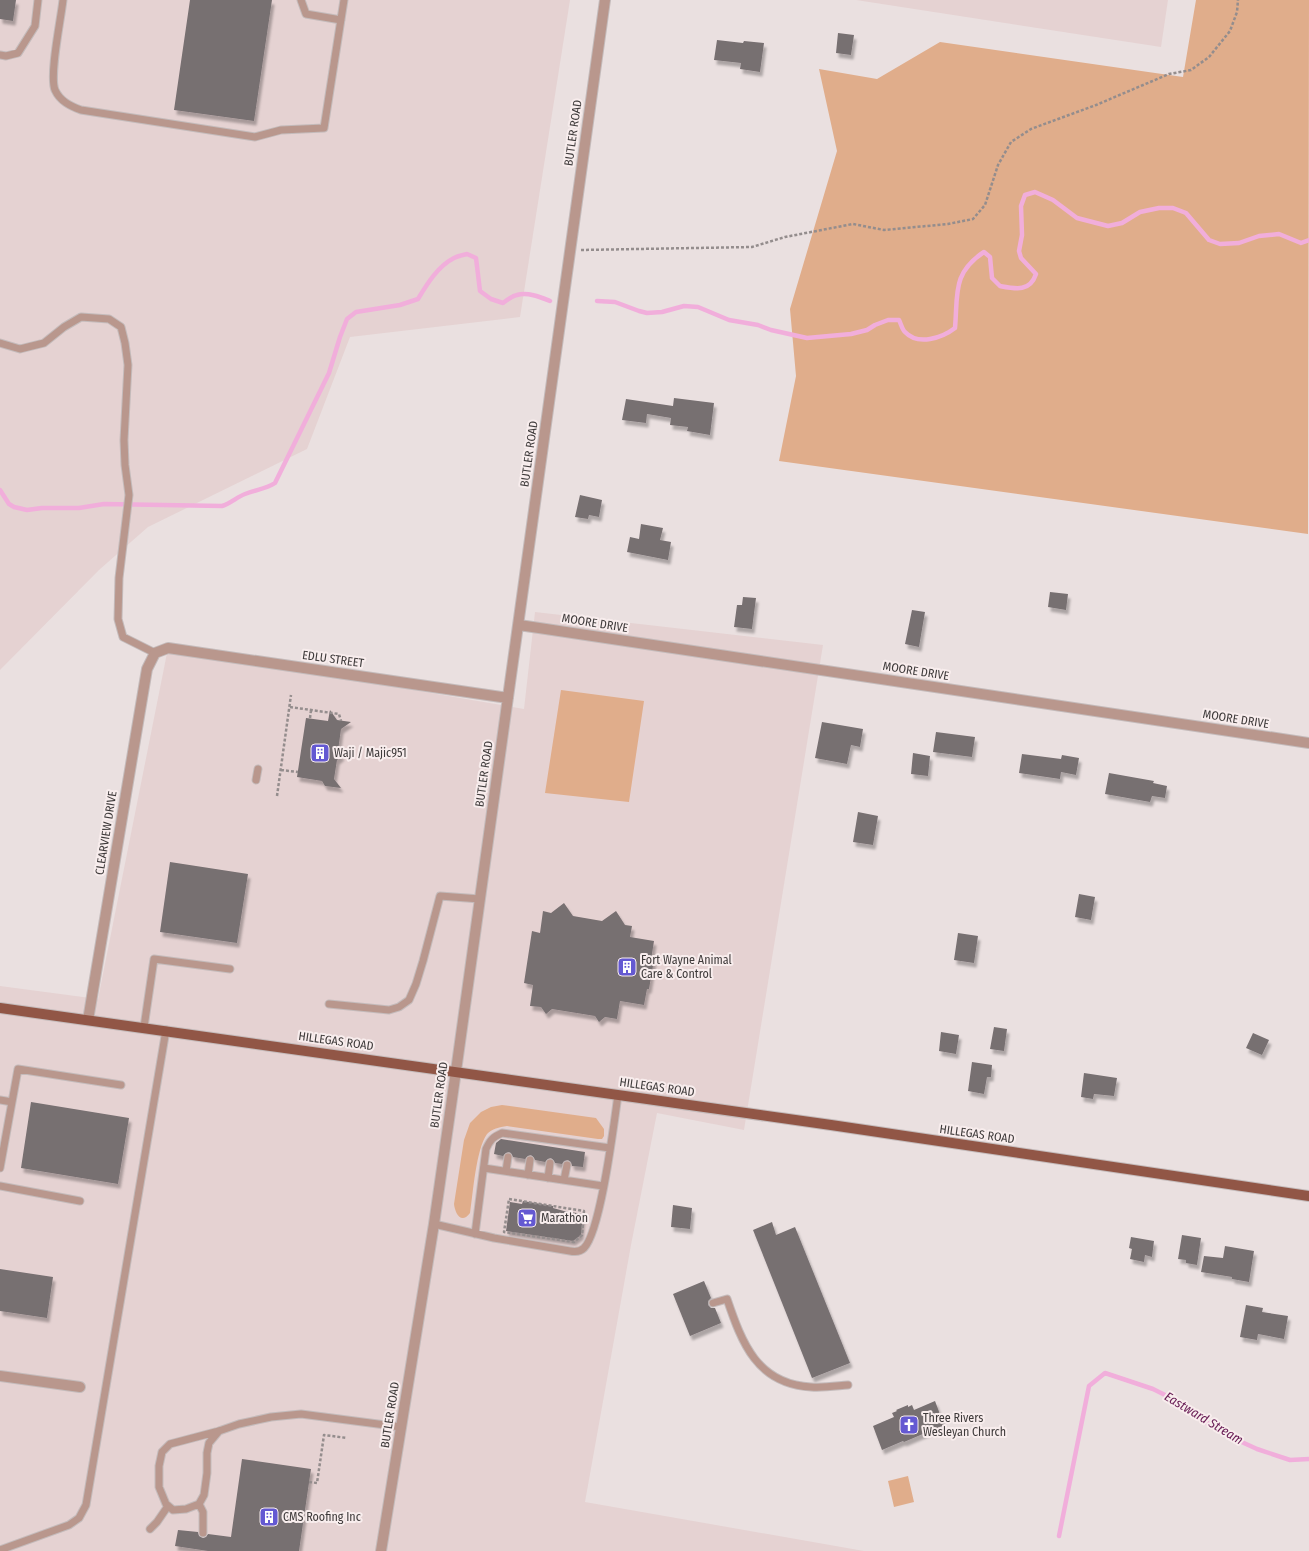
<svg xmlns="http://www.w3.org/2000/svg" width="1309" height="1551" font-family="'Fira Sans Condensed',sans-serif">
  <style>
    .built { fill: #e5d2d2 }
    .green { fill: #e0ad8b }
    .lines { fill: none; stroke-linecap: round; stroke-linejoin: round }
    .stream { stroke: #f1aedb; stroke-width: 4.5 }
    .building { fill: #776f71; filter: url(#shadow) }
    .service-casing { stroke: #c4bbbb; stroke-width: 9 }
    .minor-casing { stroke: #c4bbbb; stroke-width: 12 }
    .primary-casing { stroke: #c4bbbb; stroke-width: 12 }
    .path { stroke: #948d8d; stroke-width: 2.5; stroke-dasharray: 3 2; stroke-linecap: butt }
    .service { stroke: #b9978d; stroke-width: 7 }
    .minor { stroke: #b9978d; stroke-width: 10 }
    .primary { stroke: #915646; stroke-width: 10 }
    .labels { text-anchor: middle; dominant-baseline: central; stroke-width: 4; stroke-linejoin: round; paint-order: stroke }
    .street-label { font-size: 12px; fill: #3e3a3a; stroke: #f8eded }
    .poi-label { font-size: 12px; fill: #3e3a3a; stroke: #f8eded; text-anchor: start }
    .water-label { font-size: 13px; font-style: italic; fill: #671b54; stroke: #f8eded }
  </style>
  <defs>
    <filter id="shadow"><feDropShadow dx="2.5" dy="4.5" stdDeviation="1" flood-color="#0004"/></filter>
  </defs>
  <rect width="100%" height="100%" fill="#eae0e0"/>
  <path class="built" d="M0,0H570L520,317L350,337L307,449L148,527L99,570L0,670Z
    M856,0H1168L1161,47Z
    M535,612L823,645L744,1130L657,1113L631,1245L585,1502L864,1551H0V986L98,999L168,648L524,709Z"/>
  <path class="green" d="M1196,0H1309L1308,534L779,461L796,376L790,309L837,151L819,69L877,79L940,42L1183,77Z
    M561,690L644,701L629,802L545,793Z
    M502,1105L596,1118L604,1129V1136L602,1139H598L507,1126C499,1127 492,1129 487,1134C476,1149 473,1194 470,1213C461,1225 455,1213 454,1204L464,1140L470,1123L481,1112L491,1107Z
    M908,1476L914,1502L894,1507L888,1481Z"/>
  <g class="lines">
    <path class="stream" d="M597,301L615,302L639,311L647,313L662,312L684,306L698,307L729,320L758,325L771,330L807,338L851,334L867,330L875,325L888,320H899C901,324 902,329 905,332C918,346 942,338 955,328C958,294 952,273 984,252L990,257L992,278L1000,286C1016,289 1030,292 1036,274L1021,258L1019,251L1022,235L1021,206L1025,195L1035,192L1053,200L1077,218L1108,226L1122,223L1140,212L1159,208H1173L1186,213L1209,240L1220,244L1239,243L1259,236L1279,234L1301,243L1309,240
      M0,490L9,504L14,507L27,510L42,508H79L104,504L222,506C231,503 237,497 245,494C255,490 266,489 275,483L329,373L340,337L347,319L356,312L400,305L418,299C427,284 438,266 454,258C458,256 463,255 467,254L476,258L480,291L491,299L503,303C507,300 512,296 517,295C528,292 540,297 550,301
      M1059,1536L1089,1386L1105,1373L1153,1389L1185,1405L1207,1423L1233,1438L1257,1449L1290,1460L1309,1459"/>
  </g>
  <path class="building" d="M0,0H16L13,21L0,19Z
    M190,0H272L254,121L174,110Z
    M838,33L854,35L851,55L836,53Z
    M717,40L743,43L744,41L764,43L760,72L740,69L741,63L714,60Z
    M674,398L714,403L710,435L687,431L688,427L670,425L671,418L647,414L646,423L622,420L626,399L673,406Z
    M580,495L602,500L599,517L589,515L588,519L575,517Z
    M641,524L663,528L660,540L671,542L668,560L627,552L630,537L639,539Z
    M1050,592L1068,594L1066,610L1048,607Z
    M743,597L756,598L752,629L734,627L737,605H742Z
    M912,610L925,612L919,647L905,644Z
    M330,710L337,720L351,722L341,729L338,751L342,756L337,760L334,779L341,788L325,786L322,781L297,777L306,718L328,721Z
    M822,722L863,729L860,747L851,745L847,764L815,758Z
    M936,732L975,737L972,757L933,752Z
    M913,753L930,756L928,776L911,774Z
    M1022,754L1061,759L1062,755L1079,758L1076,775L1061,772L1060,779L1019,773Z
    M1109,773L1154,781L1153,783L1167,786L1165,798L1152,796L1150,802L1105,794Z
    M858,812L878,816L873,845L853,842Z
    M170,862L248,874L237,943L160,932Z
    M1079,894L1095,897L1091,920L1075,917Z
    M564,903L573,916L602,921L616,911L625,925L632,926L630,937L654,941L651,960H654L649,989H647L644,1005L620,1001L617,1019L605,1017L599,1022L595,1016L552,1009L546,1014L541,1007L530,1006L533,985L524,983L532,931L540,933L543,911L551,913Z
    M958,933L978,936L974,963L954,960Z
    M994,1027L1007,1029L1004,1051L990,1049Z
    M941,1032L959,1035L956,1054L939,1051Z
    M1253,1033L1269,1040L1262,1055L1246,1048Z
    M972,1062L992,1065L991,1077H987L984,1094L968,1091Z
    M1084,1073L1117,1078L1114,1096L1094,1094L1093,1099L1081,1097Z
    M31,1102L129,1118L118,1184L21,1168Z
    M501,1139L585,1152L583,1167L572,1166L571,1162L568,1160L564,1161L562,1164L555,1163L554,1161L551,1158L548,1159L545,1162L535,1160L534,1158L531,1155L528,1156L525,1159L513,1157L511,1153L509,1152L506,1153L503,1156L494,1154L496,1143Z
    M523,1201L553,1206V1208L564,1211L583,1214L581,1235L573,1241L506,1231L510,1202L522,1204Z
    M673,1205L692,1208L690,1229L671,1227Z
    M772,1222L776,1235L795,1227L850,1363L812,1378L753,1230Z
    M1182,1235L1201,1238L1197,1265L1186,1263V1260L1178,1259Z
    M1131,1237L1154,1241L1152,1257L1145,1255L1144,1262L1130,1259L1132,1249L1129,1248Z
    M1225,1246L1254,1251L1249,1282L1232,1279V1277L1201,1272L1204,1256L1223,1258Z
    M0,1269L53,1277L47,1318L0,1311Z
    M704,1281L711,1298L708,1301V1305L711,1308H715L721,1323L690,1336L673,1294Z
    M1246,1305L1263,1308L1262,1312L1288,1316L1284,1339L1258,1334L1257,1340L1240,1337Z
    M935,1401L944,1425L904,1442L903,1441L882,1450L873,1426L894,1417L892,1413L897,1411L896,1410L908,1405V1407L912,1405L914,1410Z
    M242,1459L311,1469L299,1551H208L175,1546L178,1530L198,1532L199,1536L203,1538L206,1537L208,1534L231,1537Z"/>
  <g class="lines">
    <g class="service-casing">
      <path id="service" d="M63,0C61,19 49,75 55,90C60,101 70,106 81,110L255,137L281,130L324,128L344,0
        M301,0L306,14L341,20
        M0,55L6,56L18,53L35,26L38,0
        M0,343L20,349L44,343L64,327L81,317L109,319L121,327L125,343L128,365L124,440L125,465L129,495L119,578L118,619L123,637L155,653
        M256,780L258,769
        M329,1004L389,1010L399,1007L409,1000L416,984L423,961L440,896L480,899
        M144,1027L154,959L230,969
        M0,1100L12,1102
        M0,1168L18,1069L121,1085
        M484,1168L603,1186
        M506,1171L508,1157
        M528,1175L530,1160
        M548,1178L550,1163
        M564,1180L567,1165
        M0,1186L80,1201
        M434,1224L494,1238L570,1251C575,1252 580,1252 584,1248C601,1231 614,1123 618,1095
        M475,1234L486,1149C490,1140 493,1137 502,1133L610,1148
        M713,1303L727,1299C742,1343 757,1384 811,1387C823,1388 836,1386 848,1385
        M219,1431L209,1443L207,1453V1473L204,1495L199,1504L186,1509L173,1510L166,1504L159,1487V1466L162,1452L170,1444L219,1431L239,1424L271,1417L301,1414L401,1427
        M199,1504L203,1512V1533
        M150,1529L157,1522L168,1506
        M0,1550L69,1525L79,1518L86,1505L166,1030"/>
    </g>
    <g class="minor-casing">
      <path id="minor" d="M519,625L1309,743
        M88,1020L147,669L155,653L168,648L508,698
        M0,1376L80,1387
        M381,1551L434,1224L456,1071L605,0"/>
    </g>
    <g class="primary-casing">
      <path id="primary" d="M0,1008L831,1125L1309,1196"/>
    </g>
    <path class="path" d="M581,250L752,247L785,237L853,224L884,230L948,224L973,219L985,205L998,165L1011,142L1031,129L1096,105L1169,74L1191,70L1209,57L1230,31L1237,12L1238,0
      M290,707L339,714L341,721
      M310,718L311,710
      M281,770L298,772
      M277,796L291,695
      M509,1199L584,1211L582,1235L574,1242L504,1232Z
      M309,1482L317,1483L324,1435L347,1438"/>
    <use href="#service" class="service"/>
    <use href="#minor" class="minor"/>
    <use href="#primary" class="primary"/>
  </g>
  <defs>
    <g id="building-square" transform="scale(1)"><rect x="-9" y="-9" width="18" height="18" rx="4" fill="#6459d2" stroke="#f8eded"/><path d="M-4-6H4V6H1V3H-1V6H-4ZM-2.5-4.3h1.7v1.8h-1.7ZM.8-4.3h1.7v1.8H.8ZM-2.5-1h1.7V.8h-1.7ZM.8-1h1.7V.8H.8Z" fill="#fff"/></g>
    <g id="supermarket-square" transform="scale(1)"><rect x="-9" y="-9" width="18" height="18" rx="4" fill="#6459d2" stroke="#f8eded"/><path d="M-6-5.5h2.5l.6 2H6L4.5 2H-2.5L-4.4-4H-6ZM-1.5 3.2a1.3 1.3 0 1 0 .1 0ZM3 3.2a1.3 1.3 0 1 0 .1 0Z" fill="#fff"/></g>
    <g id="church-square" transform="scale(1)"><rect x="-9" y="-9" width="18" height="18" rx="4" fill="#6459d2" stroke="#f8eded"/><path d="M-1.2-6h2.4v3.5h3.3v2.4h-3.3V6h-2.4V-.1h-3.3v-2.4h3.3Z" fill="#fff"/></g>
  </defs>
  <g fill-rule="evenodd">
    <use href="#building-square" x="320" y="753"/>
    <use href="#building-square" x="627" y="967"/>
    <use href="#supermarket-square" x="527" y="1218"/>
    <use href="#church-square" x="909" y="1425"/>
    <use href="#building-square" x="269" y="1517"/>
  </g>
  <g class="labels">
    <g class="street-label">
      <text transform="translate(573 133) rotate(-82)">BUTLER ROAD</text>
      <text transform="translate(529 454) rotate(-82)">BUTLER ROAD</text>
      <text transform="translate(595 623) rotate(9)">MOORE DRIVE</text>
      <text transform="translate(333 659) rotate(8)">EDLU STREET</text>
      <text transform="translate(916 671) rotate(9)">MOORE DRIVE</text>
      <text transform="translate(1236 719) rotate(9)">MOORE DRIVE</text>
      <text transform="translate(484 774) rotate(-82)">BUTLER ROAD</text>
      <text transform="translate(106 833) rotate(-81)">CLEARVIEW DRIVE</text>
      <text transform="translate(336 1041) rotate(8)">HILLEGAS ROAD</text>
      <text transform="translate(657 1087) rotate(8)">HILLEGAS ROAD</text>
      <text transform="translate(439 1095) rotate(-82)">BUTLER ROAD</text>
      <text transform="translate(977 1134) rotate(8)">HILLEGAS ROAD</text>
      <text transform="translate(390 1415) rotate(-81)">BUTLER ROAD</text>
    </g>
    <g class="poi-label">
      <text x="334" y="753">Waji / Majic951</text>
      <text x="641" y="960">Fort Wayne Animal<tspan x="641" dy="14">Care &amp; Control</tspan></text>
      <text x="541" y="1218">Marathon</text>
      <text x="923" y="1418">Three Rivers<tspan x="923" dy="14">Wesleyan Church</tspan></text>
      <text x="283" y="1517">CMS Roofing Inc</text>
    </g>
    <g class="water-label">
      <text transform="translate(1204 1418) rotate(31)">Eastward Stream</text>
    </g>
  </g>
</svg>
